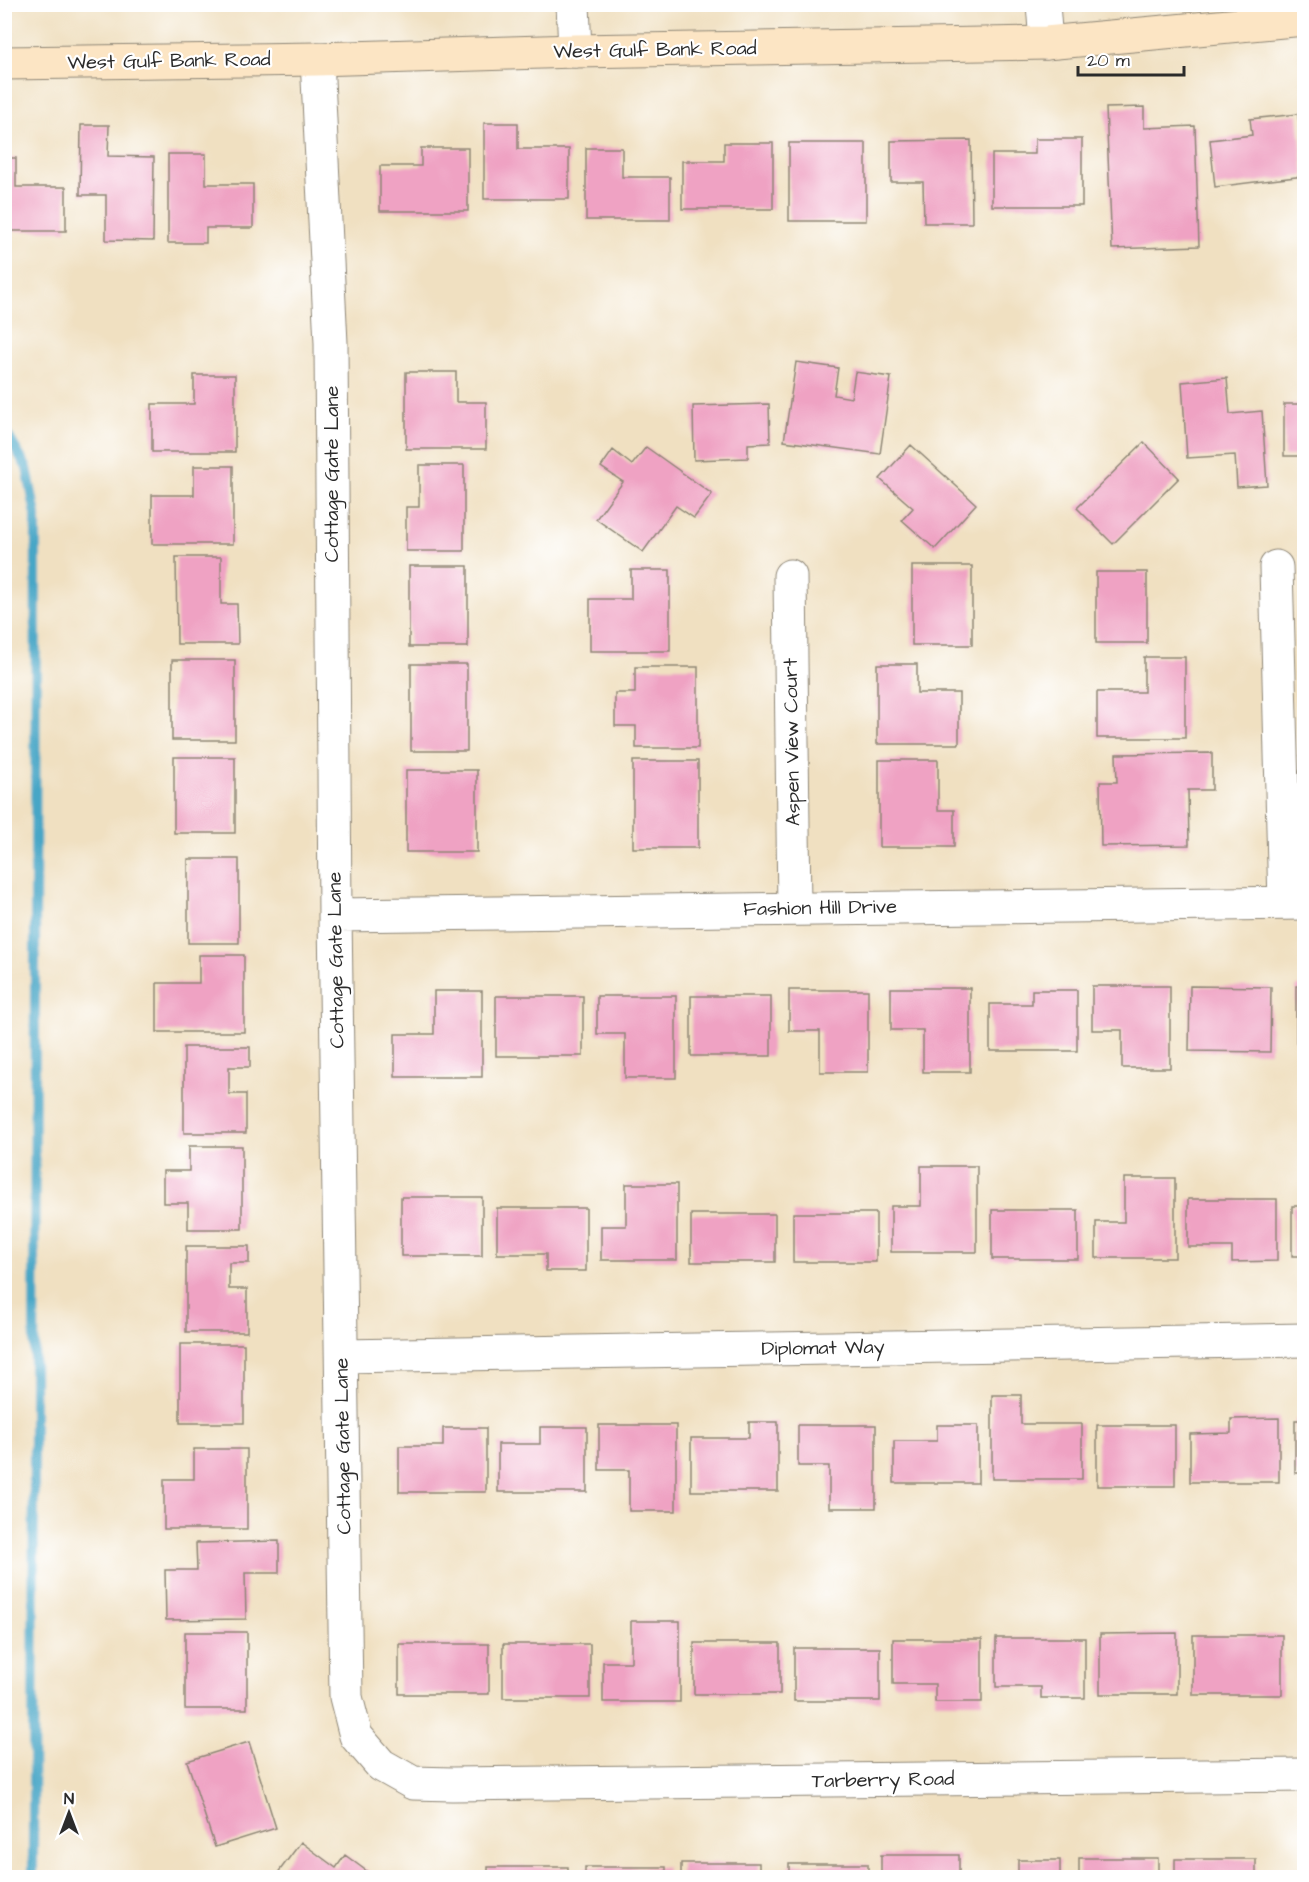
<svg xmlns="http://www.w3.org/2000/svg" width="1309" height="1882" font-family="'Architects Daughter',sans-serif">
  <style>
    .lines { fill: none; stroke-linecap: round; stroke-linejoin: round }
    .stream { stroke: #47a6c6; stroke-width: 10 }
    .building { fill: #efa2c3 }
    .minor-casing { stroke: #8e8676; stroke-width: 35 }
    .secondary-casing { stroke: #8e8676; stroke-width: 35 }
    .minor { stroke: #fff; stroke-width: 33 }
    .secondary { stroke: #fce5c4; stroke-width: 33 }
    .labels { text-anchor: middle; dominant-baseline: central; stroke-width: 4.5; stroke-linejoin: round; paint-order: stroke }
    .street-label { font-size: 20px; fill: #2b2b2b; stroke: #fff }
  </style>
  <rect width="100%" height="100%" fill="#fff"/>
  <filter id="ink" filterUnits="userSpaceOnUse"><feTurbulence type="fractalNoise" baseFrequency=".0167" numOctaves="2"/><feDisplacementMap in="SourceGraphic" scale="12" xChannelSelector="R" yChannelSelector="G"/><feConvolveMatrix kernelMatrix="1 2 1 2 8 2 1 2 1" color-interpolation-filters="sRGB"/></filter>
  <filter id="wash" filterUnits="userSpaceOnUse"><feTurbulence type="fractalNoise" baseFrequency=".008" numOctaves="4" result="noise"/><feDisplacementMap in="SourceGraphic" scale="24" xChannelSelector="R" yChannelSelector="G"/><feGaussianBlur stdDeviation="1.35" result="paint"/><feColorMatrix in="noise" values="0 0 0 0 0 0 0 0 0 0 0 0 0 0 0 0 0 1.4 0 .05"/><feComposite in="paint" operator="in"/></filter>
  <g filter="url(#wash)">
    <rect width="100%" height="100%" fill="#f0e0c1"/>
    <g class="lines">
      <path class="stream" d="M4,434H7L27,468L36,515L33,1878"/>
    </g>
    <g id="blocks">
      <path class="building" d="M1144,107V128L1195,126L1199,246L1112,249L1106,108Z
        M1298,114L1304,176L1215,187L1210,140L1252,135L1250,119Z
        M484,123H518V149H569V199H484Z
        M81,125H109L108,156L154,157L153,241L106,240V195H80Z
        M1035,139H1082V206H992V154H1035Z
        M971,140L972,223H924L923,182H891V141Z
        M724,143H773V209H682V161H724Z
        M789,143H866V221H789Z
        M421,148H468V211H380V166H421Z
        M586,148H622V177H670V220H586Z
        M168,154H206V184H253V228H206V243H168Z
        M4,158H16V187H66V231H4Z
        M796,362L838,368L834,395L851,398L855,372L891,377L880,454L784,441Z
        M406,372H456V402H486V449H406Z
        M194,375H235V452H152V404H194Z
        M1227,378L1230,414L1262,411L1267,485L1237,487L1235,455L1187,458L1182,382Z
        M769,404L770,443L748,444V458L694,460L693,406Z
        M1284,404H1304V456H1284Z
        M1144,442L1179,478L1113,544L1077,508Z
        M911,445L976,504L935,549L902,520L913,508L880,479Z
        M646,447L712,494L694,518L676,506L643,552L596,519L623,482L601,467L613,450L632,465Z
        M419,465H464V551H406V507H419Z
        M194,466H233V544H152V495H194Z
        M176,557H221V604H237L238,644H177Z
        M409,566H468V647H409Z
        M912,566H972V645H912Z
        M631,570H670V651H590V599H631Z
        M1096,572H1147V643H1096Z
        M1144,657H1185V738H1097V692H1144Z
        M172,660H235V740H172Z
        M411,664H467V751H411Z
        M877,664H917V693H959V744H877Z
        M635,667H698V748H636V726H615V693H635Z
        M1212,753V790H1188L1189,845L1101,846L1100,782H1117L1116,754Z
        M174,757H235V833H174Z
        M879,760H938V810H954V847H879Z
        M633,761H698V848H633Z
        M406,770H477V852H406Z
        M188,859H239V943H188Z
        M199,955H244V1032H157V983H199Z
        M1092,986H1170V1068H1122V1030H1092Z
        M1190,986L1271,987L1270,1052L1189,1051Z
        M1296,986H1304V1043H1296Z
        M891,988H970V1072H923V1030H891Z
        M789,990H868V1072H820V1031H789Z
        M1032,990H1077V1051H990V1004H1032Z
        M434,991H482V1077H395V1034H434Z
        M496,996H583V1056H496Z
        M597,996H676V1078H625V1034H597Z
        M691,996H771V1056H691Z
        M184,1047H250V1067H229V1094H246V1133H184Z
        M189,1146H242V1229H188V1203H163V1171H189Z
        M921,1166H977V1252H891V1206H921Z
        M1124,1178H1175V1258H1096V1222H1124Z
        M626,1184H677V1260H601V1226H626Z
        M401,1197H482V1256H401Z
        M1188,1199H1277V1261L1232,1262V1247H1188Z
        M1292,1206H1304V1256H1292Z
        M497,1208H586V1271H546V1254H497Z
        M992,1210H1078V1259H992Z
        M793,1213H876V1262H793Z
        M691,1214H775V1262H691Z
        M186,1246H249V1263H229V1289H247V1332H186Z
        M180,1344H244V1423H180Z
        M992,1395H1021V1424H1082V1479H992Z
        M1279,1418V1482H1190V1434L1231,1433V1419Z
        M1295,1420H1304V1473H1295Z
        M749,1422H778V1491H691V1438H749Z
        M599,1425H676V1511H629V1470H599Z
        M798,1425H876V1508H829V1466H798Z
        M937,1425H978V1483H894V1441H937Z
        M1097,1425H1175V1486H1097Z
        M540,1427H587V1492H498V1444H540Z
        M443,1428H486V1492H399V1446H443Z
        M194,1449H247V1529H164V1479H194Z
        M279,1541V1573H245L246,1619L166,1620L165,1570H197L196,1543Z
        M631,1621H680V1702H603V1662H631Z
        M185,1632H247V1709H185Z
        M1177,1633V1694H1100V1634Z
        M1193,1635H1282V1695H1193Z
        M996,1638H1085V1698H1041V1687H996Z
        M893,1639H982V1702H935V1684H893Z
        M1302,1640H1304V1697H1302Z
        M694,1643H780V1694H694Z
        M399,1644H489V1694H399Z
        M503,1644H590V1698H503Z
        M794,1648H880V1701H794Z
        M249,1742L276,1828L215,1847L187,1761Z
        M301,1842L336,1868L345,1855L376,1878H274Z
        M881,1855H959V1878H881Z
        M1079,1858H1158V1878H1079Z
        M1175,1859H1256V1878H1175Z
        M1018,1860H1060V1878H1018Z
        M681,1863H759V1878H681Z
        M789,1864H868V1878H789Z
        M488,1867H568V1878H488Z
        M585,1867H666V1878H585Z"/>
    </g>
  </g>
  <g filter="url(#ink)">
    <use href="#blocks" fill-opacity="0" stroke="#8e8676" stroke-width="1.5"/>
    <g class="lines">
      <g class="minor-casing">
        <path id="minor" d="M573,4L575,51
          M1043,4L1046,43
          M317,59L331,343L335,915L346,1697L356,1736L381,1765L413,1783L452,1784L1304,1775
          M1276,567L1285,903
          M790,576L794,909
          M335,915L1304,903
          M342,1356L1304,1340"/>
      </g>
      <g class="secondary-casing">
        <path id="secondary" d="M4,63L317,59L575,51L1046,43L1304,19"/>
      </g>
      <use href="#minor" class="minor"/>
      <use href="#secondary" class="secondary"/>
    </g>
  </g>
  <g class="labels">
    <g class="street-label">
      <text transform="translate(655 50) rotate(-1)">West Gulf Bank Road</text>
      <text transform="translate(169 61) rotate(-1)">West Gulf Bank Road</text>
      <text transform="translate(332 474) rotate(-90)">Cottage Gate Lane</text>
      <text transform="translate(792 742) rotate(-91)">Aspen View Court</text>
      <text transform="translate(820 908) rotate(-1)">Fashion Hill Drive</text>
      <text transform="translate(336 960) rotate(-91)">Cottage Gate Lane</text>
      <text transform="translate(823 1348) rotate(-1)">Diplomat Way</text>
      <text transform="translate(343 1446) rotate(-91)">Cottage Gate Lane</text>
      <text transform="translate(883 1780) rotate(-1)">Tarberry Road</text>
    </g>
  </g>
  <rect width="1309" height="1882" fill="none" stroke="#fff" stroke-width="24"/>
  <g transform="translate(69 1813)" stroke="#ffffff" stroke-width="4.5" paint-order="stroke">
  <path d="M0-4.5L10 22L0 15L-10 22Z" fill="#2b2b2b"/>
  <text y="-9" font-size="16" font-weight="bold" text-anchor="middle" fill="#2b2b2b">N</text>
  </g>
  <path d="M1078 66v9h106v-9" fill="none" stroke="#2b2b2b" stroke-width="3"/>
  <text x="1087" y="66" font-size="18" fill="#2b2b2b" stroke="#ffffff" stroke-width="4.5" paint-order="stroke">20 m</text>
</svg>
